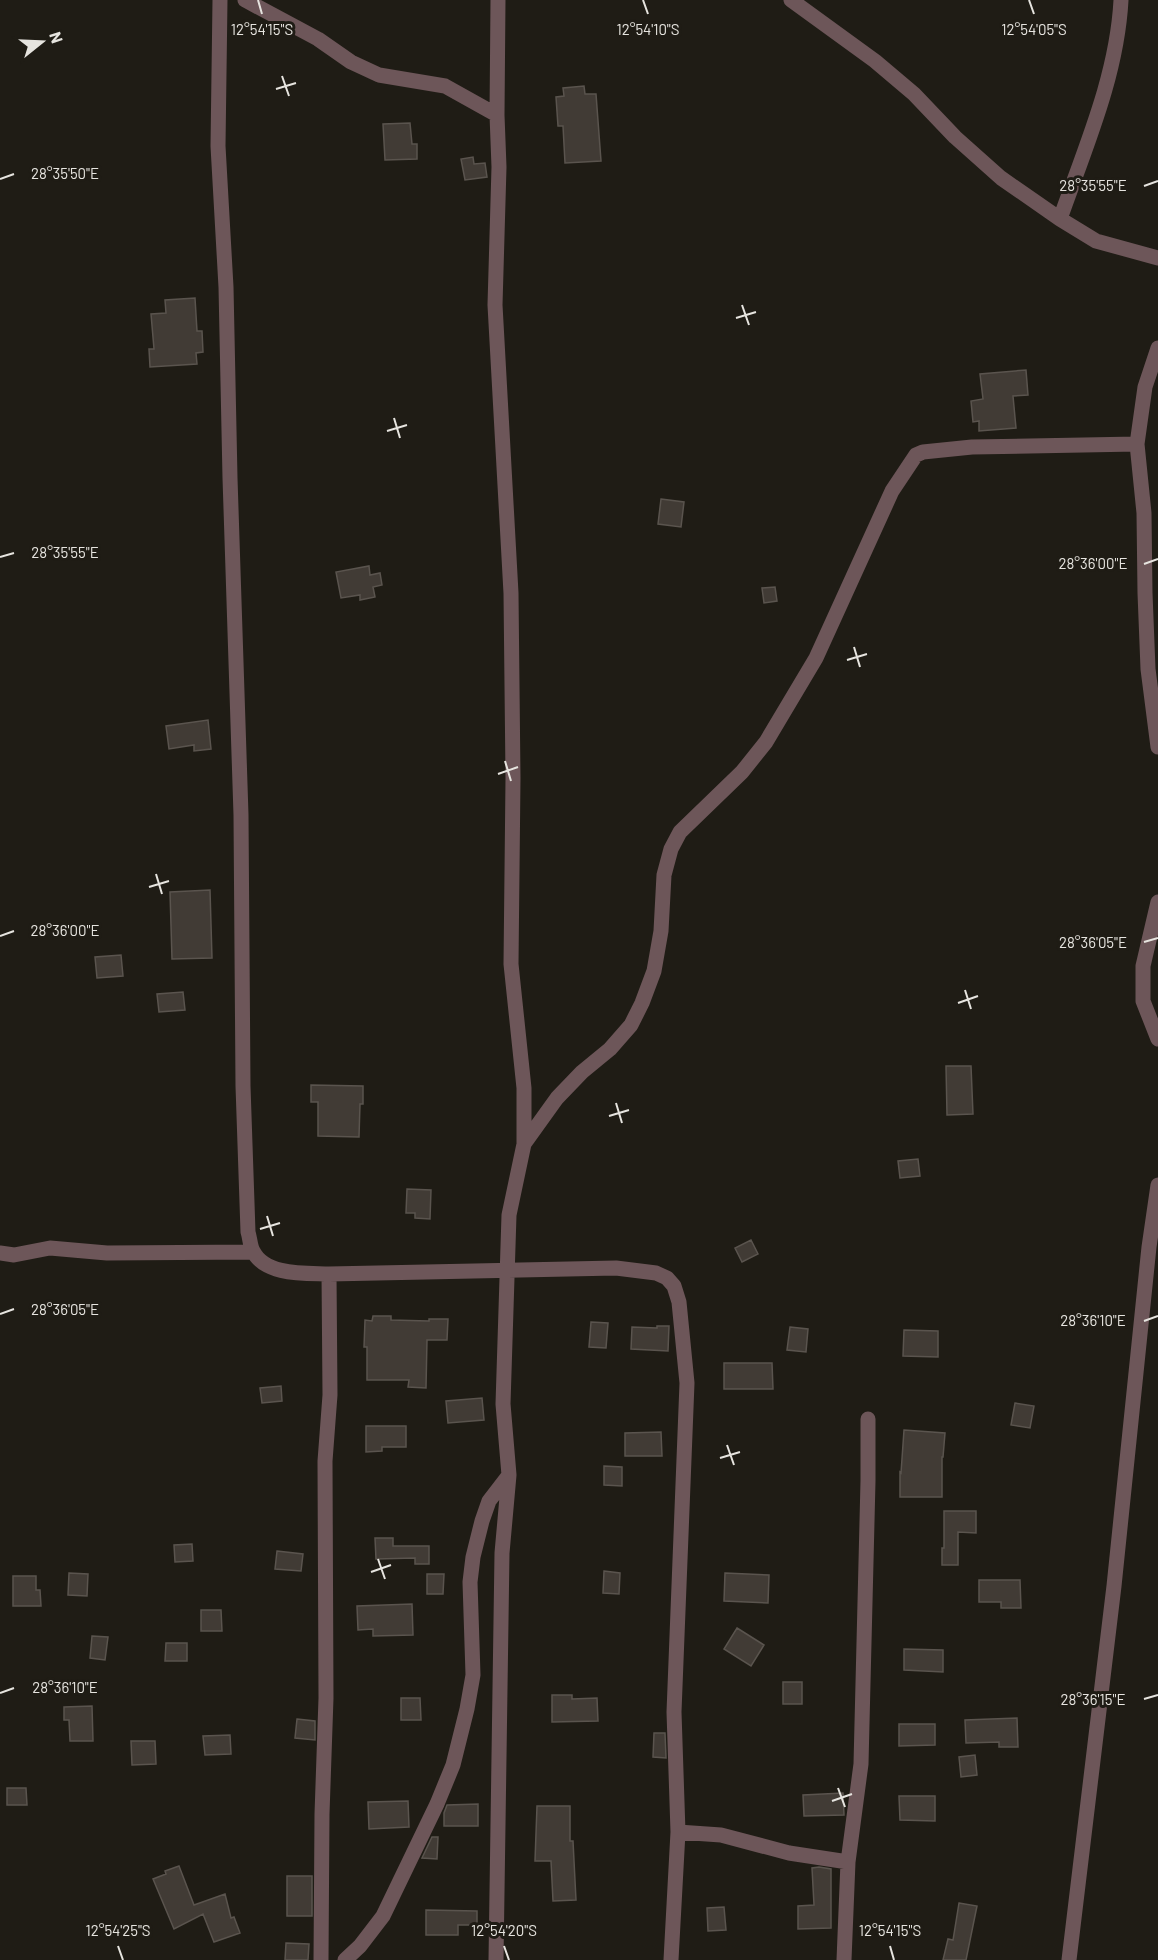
<svg xmlns="http://www.w3.org/2000/svg" width="1158" height="1960" font-family="Barlow,sans-serif">
  <style>
    .building { fill: #413b35; stroke: #5a544e; stroke-width: 1.5 }
    .lines { fill: none; stroke-linecap: round; stroke-linejoin: round }
    .street { stroke: #6d5659; stroke-width: 15 }
    .ticks { fill: none; stroke: #e6e4df; stroke-width: 2 }
    .ticks-label { font-size: 15px; text-anchor: middle; fill: #e6e4df; stroke: #1f1c15; stroke-width: 6; stroke-linejoin: round; paint-order: stroke }
  </style>
  <rect width="100%" height="100%" fill="#1f1c15"/>
  <path class="building" d="M584,86L585,94H596L601,161L565,163L563,126H558L556,97L564,96L563,88Z
    M410,123L412,144H417V159L385,160L383,124Z
    M473,157L474,164L485,163L487,177L465,180L461,159Z
    M195,298L197,331H202L203,352L196,353L197,364L150,367L149,349H154L151,314L166,313L165,300Z
    M1026,370L1028,395L1013,396L1016,428L979,431V421L973,422L971,401L983,399L980,374Z
    M661,499L684,502L681,527L658,524Z
    M369,566L370,575L380,573L382,585L373,587L375,597L360,600V595L341,598L336,572Z
    M775,587L777,601L764,603L762,588Z
    M208,720L211,749L194,751V745L169,749L166,726Z
    M210,890L212,958L172,959L170,892Z
    M121,955L123,976L97,978L95,957Z
    M183,992L185,1010L159,1012L157,994Z
    M946,1066H971L973,1114L947,1115Z
    M311,1085L363,1086V1104H360L359,1137L318,1136V1102H311Z
    M918,1159L920,1176L900,1178L898,1161Z
    M407,1189L431,1190L430,1219L415,1218V1213H406Z
    M751,1240L758,1254L742,1262L735,1248Z
    M373,1316H391V1320L429,1321V1319H448L447,1340H427L426,1388L408,1387L409,1380H367V1347H364L365,1320L372,1321Z
    M591,1322L608,1323L606,1348L589,1347Z
    M657,1326H669L668,1351L631,1349L632,1327L657,1328Z
    M790,1327L808,1329L806,1352L787,1350Z
    M904,1330L938,1331V1357L903,1356Z
    M724,1363H772L773,1389H724Z
    M281,1386L282,1401L262,1403L260,1388Z
    M482,1398L484,1420L448,1423L446,1401Z
    M1015,1403L1034,1406L1030,1428L1011,1425Z
    M366,1426H406V1447H382V1451L366,1452Z
    M904,1430L945,1433L943,1457H942V1497H900V1472L901,1473Z
    M661,1432L662,1456H625V1433Z
    M604,1466L622,1467V1486L604,1485Z
    M944,1511H976V1533L958,1532V1565H942V1548H944Z
    M375,1538H393V1546H429V1564H415V1558L376,1559Z
    M192,1544L193,1561L175,1562L174,1545Z
    M277,1551L303,1554L301,1571L275,1569Z
    M604,1571L620,1573L619,1594L603,1593Z
    M69,1573L88,1574L87,1596L68,1595Z
    M725,1573L769,1575L768,1603L724,1601Z
    M427,1574H444L443,1594H427Z
    M13,1576H36V1590H40L41,1606H13Z
    M979,1580H1020L1021,1608H1001V1602H979Z
    M412,1604L413,1635L373,1636V1629L358,1630L357,1606Z
    M201,1610H221L222,1631H201Z
    M737,1628L764,1645L751,1666L724,1649Z
    M92,1636L108,1637L105,1660L90,1658Z
    M166,1643H187V1661H165Z
    M904,1649L943,1650V1672L904,1670Z
    M783,1682H802V1704H783Z
    M552,1695H572V1699L597,1698L598,1721L552,1722Z
    M401,1698H420L421,1720H401Z
    M92,1706L93,1741H70L69,1720H64V1707Z
    M1017,1718L1018,1747H999V1742L966,1743L965,1720Z
    M297,1719L315,1721V1740L295,1738Z
    M899,1724H935V1745L899,1746Z
    M654,1733H665L666,1758L653,1757Z
    M230,1735L231,1754L205,1755L203,1736Z
    M131,1741H155L156,1764L132,1765Z
    M975,1755L977,1775L961,1777L959,1757Z
    M7,1788H26L27,1805H7Z
    M843,1793L844,1815L804,1816L803,1795Z
    M899,1796H935V1821L900,1820Z
    M408,1801L409,1827L369,1829L368,1802Z
    M478,1804V1826H444V1813L447,1805Z
    M537,1806H570V1841H573L576,1900L553,1901L551,1861H535Z
    M432,1837H438L437,1859L422,1858Z
    M179,1866L194,1905L225,1894L231,1918L234,1917L240,1933L214,1942L203,1914L174,1929L153,1879L166,1874L165,1871Z
    M819,1867L831,1869V1928L798,1929V1906L814,1905L812,1868Z
    M287,1876H312V1916H287Z
    M959,1903L977,1906L966,1960H943L948,1939L953,1940Z
    M724,1907L726,1930L708,1931L707,1908Z
    M426,1910L477,1911V1925H458V1935H426Z
    M286,1943L309,1944L308,1960H285Z"/>
  <g class="lines">
    <path class="street" d="M220,0L218,146L226,287L230,478L241,815L243,1086L248,1232C250,1238 250,1246 253,1251C265,1276 306,1273 329,1274L616,1268L656,1273L667,1278L674,1286L679,1302L687,1383L674,1712L678,1832L671,1960
      M245,0L318,39L351,62L379,75L445,86L497,115
      M791,0L875,61L914,94L955,137L1001,178L1060,219
      M1121,0C1117,76 1085,148 1060,219L1096,241L1158,258
      M1158,348L1145,387L1137,444L1144,513L1145,593L1148,669L1158,747
      M1158,902L1143,966V1001L1158,1039
      M524,1144L557,1098L582,1072L610,1049L631,1025L642,1003L654,971L661,931L664,875L671,849L680,832L742,772L766,742L816,658L892,491L916,455L923,452L972,447L1137,444
      M0,1253L14,1255L50,1248L107,1253L253,1252
      M678,1832L721,1835L789,1853L848,1862
      M321,1960L322,1814L326,1698L325,1461L330,1395L329,1274
      M345,1960L360,1946L383,1916L437,1804L453,1765L467,1709L473,1675L470,1582L473,1557L482,1521L489,1501L509,1475
      M496,1960L502,1553L509,1475L503,1404L509,1215L524,1144V1088L511,964L513,778L511,593L495,305L499,167L497,115L498,0
      M844,1960L848,1862L861,1764L868,1481V1419
      M1069,1960L1114,1586L1149,1247L1158,1185"/>
  </g>
  <path class="ticks" d="M258,0L262,14M643,0L648,14M1029,0L1034,14M282,76L289,96M276,89L296,83M0,179L14,174M1144,186L1158,181M742,305L749,325M736,318L756,312M394,418L400,438M387,431L407,425M0,557L14,553M1144,564L1158,559M854,647L860,667M847,660L867,654M505,761L511,781M498,774L518,767M156,874L162,894M149,887L169,881M0,936L14,931M1144,942L1158,938M965,990L971,1009M958,1003L978,996M616,1103L622,1123M609,1116L629,1110M267,1216L273,1236M260,1229L280,1223M0,1314L14,1309M1144,1321L1158,1316M727,1445L734,1465M720,1458L740,1452M378,1559L385,1579M371,1572L391,1565M0,1693L14,1688M1144,1699L1158,1695M838,1788L845,1807M832,1801L852,1794M118,1946L123,1960M504,1946L509,1960M890,1946L894,1960"/>
  <g class="ticks-label">
    <text x="262" y="35">12°54'15"S</text>
    <text x="648" y="35">12°54'10"S</text>
    <text x="1034" y="35">12°54'05"S</text>
    <text x="65" y="179">28°35'50"E</text>
    <text x="1093" y="191">28°35'55"E</text>
    <text x="65" y="558">28°35'55"E</text>
    <text x="1093" y="569">28°36'00"E</text>
    <text x="65" y="936">28°36'00"E</text>
    <text x="1093" y="948">28°36'05"E</text>
    <text x="65" y="1315">28°36'05"E</text>
    <text x="1093" y="1326">28°36'10"E</text>
    <text x="65" y="1693">28°36'10"E</text>
    <text x="1093" y="1705">28°36'15"E</text>
    <text x="118" y="1936">12°54'25"S</text>
    <text x="504" y="1936">12°54'20"S</text>
    <text x="890" y="1936">12°54'15"S</text>
  </g>
  <g transform="translate(42 42) rotate(72)" stroke="#1f1c15" stroke-width="4.5" paint-order="stroke">
  <path d="M0-4.5L10 22L0 15L-10 22Z" fill="#e6e4df"/>
  <text y="-9" font-size="16" font-weight="bold" text-anchor="middle" fill="#e6e4df">N</text>
  </g>
</svg>
